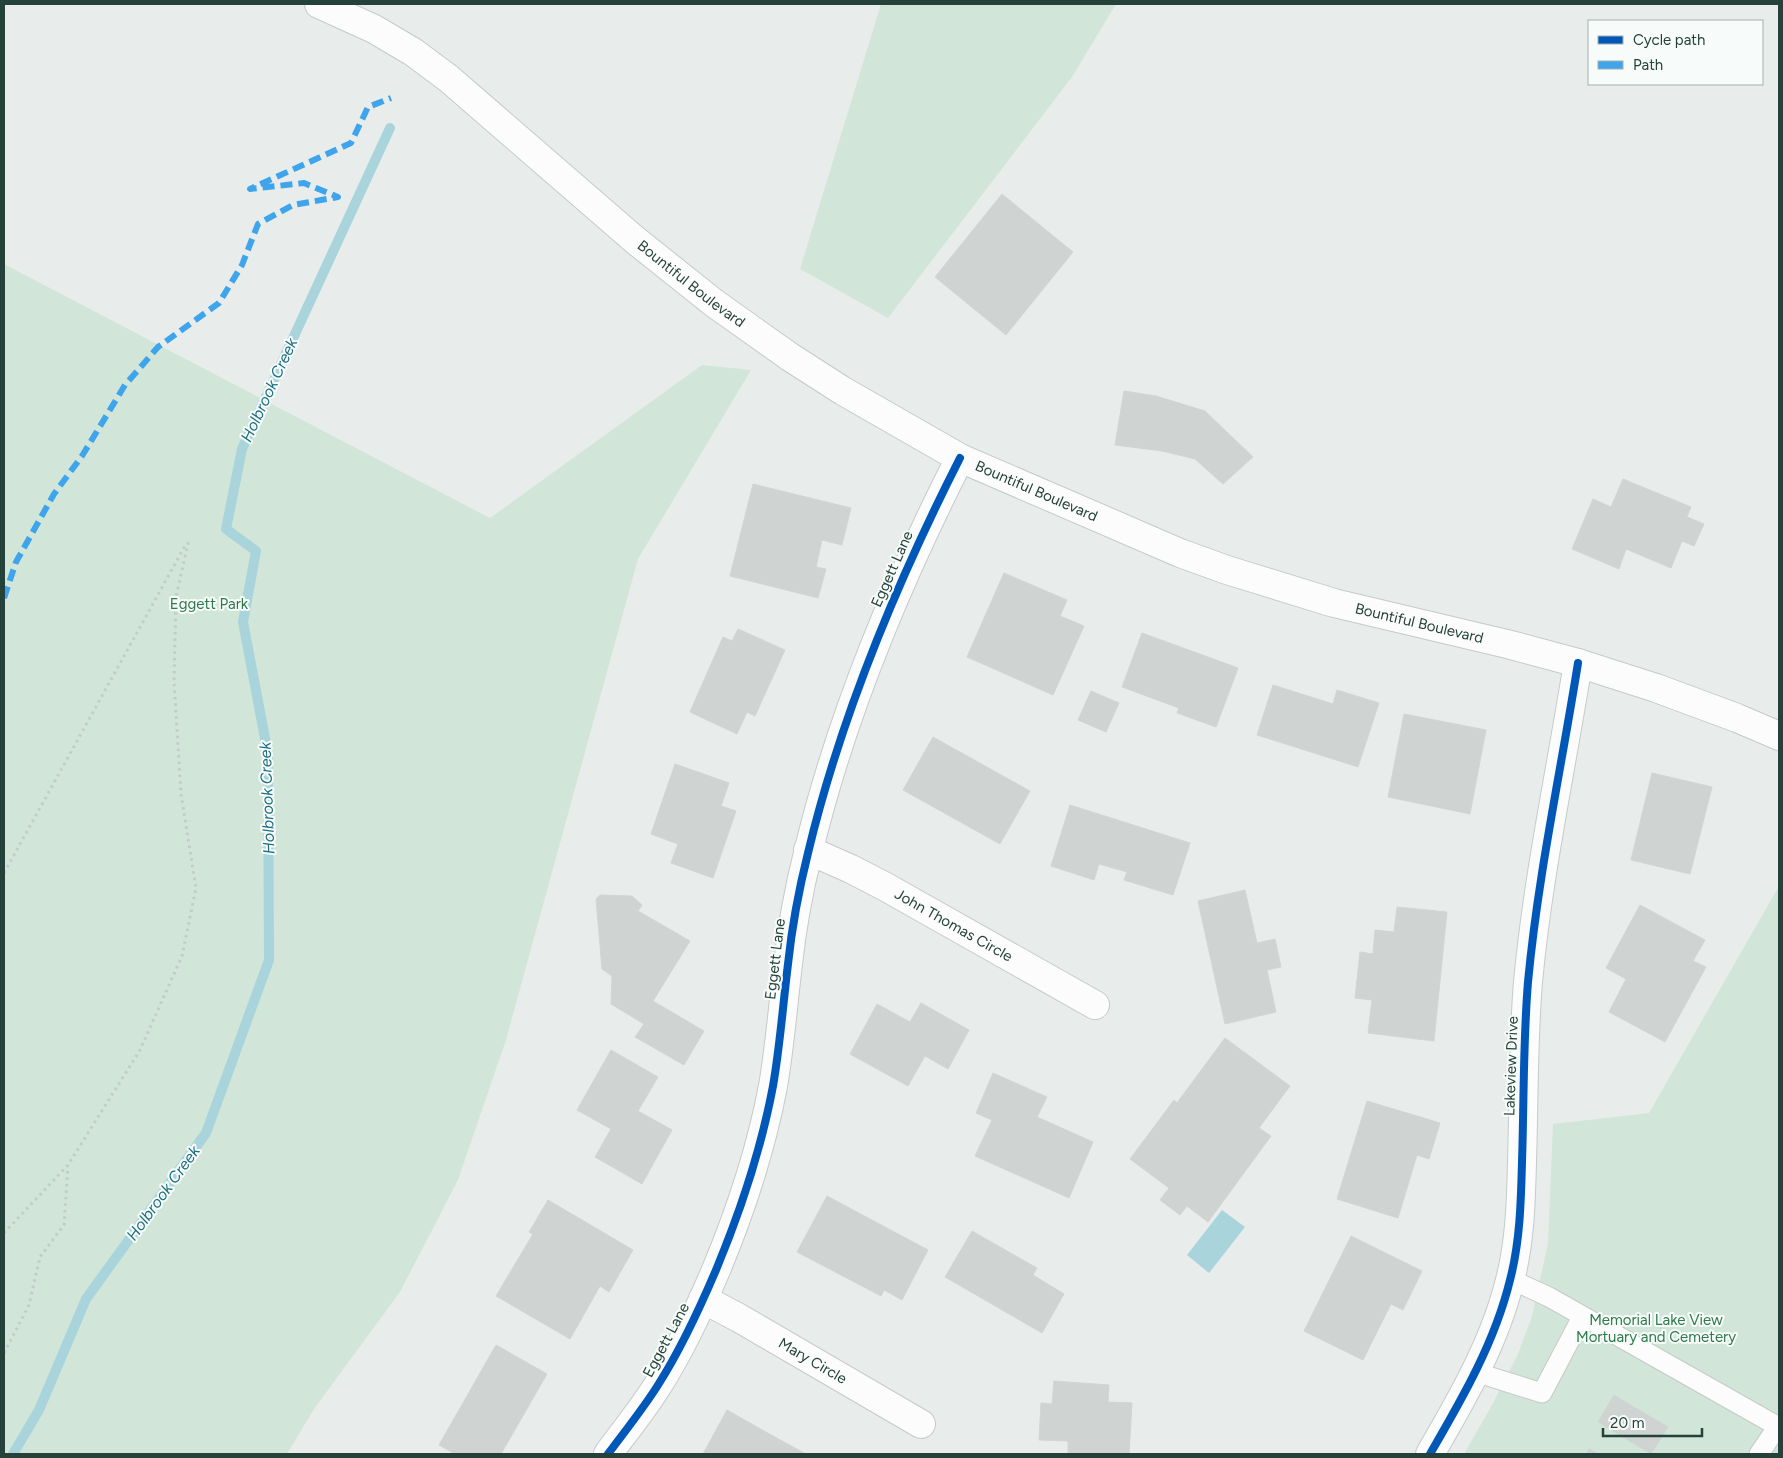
<svg xmlns="http://www.w3.org/2000/svg" width="1783" height="1458" font-family="Figtree,sans-serif">
  <style>
    .green { fill: #d1e6d8 }
    .water { fill: #a9d4db }
    .lines { fill: none; stroke-linecap: round; stroke-linejoin: round }
    .stream { stroke: #a9d4db; stroke-width: 10 }
    .building { fill: #cfd4d2; stroke: #d1d6d4 }
    .lane-casing { stroke: #c5cac8; stroke-width: 21 }
    .street-casing { stroke: #c5cac8; stroke-width: 30 }
    .secondary-casing { stroke: #c3cbc8; stroke-width: 30 }
    .path { stroke: #c3ccca; stroke-width: 3; stroke-dasharray: 2.5 4; stroke-linecap: butt }
    .lane { stroke: #fcfcfc; stroke-width: 19 }
    .street { stroke: #fcfcfc; stroke-width: 28 }
    .secondary { stroke: #fcfcfc; stroke-width: 28 }
    .quiet { stroke: #3ea4ec; stroke-width: 6; stroke-dasharray: 12 6; stroke-linecap: butt }
    .cycleway-casing { stroke: #f7fbf9; stroke-width: 11 }
    .cycleway { stroke: #0057b8; stroke-width: 8 }
    .labels { text-anchor: middle; dominant-baseline: central; stroke-width: 4; stroke-linejoin: round; paint-order: stroke }
    .street-label { font-size: 15px; fill: #24423a; stroke: #f7fbf9 }
    .park-label { font-size: 15px; fill: #2d7a4b; stroke: #f7fbf9 }
    .water-label { font-size: 16px; font-style: italic; fill: #1c6f80; stroke: #f7fbf9 }
  </style>
  <rect width="100%" height="100%" fill="#e8edeb"/>
  <path class="green" d="M881,4H1116L1072,77L888,318L800,269Z
    M4,264L490,518L702,365L751,370L638,559L506,1040L458,1180L400,1292L314,1409L287,1454H4Z
    M1779,886V1454H1464L1492,1405L1518,1354L1532,1316L1548,1243L1553,1124L1649,1113Z"/>
  <path class="water" d="M1222,1210L1245,1227L1209,1273L1187,1255Z"/>
  <g class="lines">
    <path class="stream" d="M13,1454L39,1410L86,1299L206,1133L269,960L268,754L243,622L256,551L226,529L242,449L390,128"/>
  </g>
  <path class="building" d="M1002,194L1073,252L1006,335L935,277Z
    M1124,391L1156,396L1205,411L1253,457L1223,484L1195,459L1162,451L1115,445Z
    M1623,479L1691,507L1687,517L1704,524L1694,546L1682,541L1671,568L1626,549L1619,569L1572,549L1593,499L1611,507Z
    M753,484L851,508L842,545L822,540L816,567L826,569L818,598L730,576Z
    M1004,573L1067,600L1060,616L1084,626L1053,695L967,657Z
    M738,629L785,650L755,716L747,712L737,734L690,712L723,637L732,641Z
    M1142,633L1238,668L1216,727L1177,713L1179,708L1122,687Z
    M1273,685L1333,704L1337,690L1379,703L1358,767L1257,735Z
    M1091,691L1119,703L1106,732L1078,720Z
    M1404,714L1486,730L1470,814L1388,797Z
    M933,737L1030,791L1000,844L903,790Z
    M675,764L729,783L721,806L736,811L713,878L671,863L678,844L651,834Z
    M1652,773L1712,787L1690,874L1631,860Z
    M1070,805L1190,843L1173,895L1124,880L1127,872L1099,864L1094,880L1051,866Z
    M1245,890L1257,943L1275,939L1281,967L1267,970L1276,1012L1225,1024L1198,901Z
    M600,895L632,896L642,905L638,911L690,941L653,1001L704,1031L684,1065L635,1037L644,1024L611,1004L612,976L602,969L596,899Z
    M1640,905L1705,940L1693,961L1706,967L1665,1042L1609,1012L1626,979L1606,968Z
    M1397,907L1447,912L1434,1041L1368,1033L1372,1000L1355,998L1360,952L1373,954L1375,930L1394,932Z
    M921,1003L969,1030L948,1069L925,1056L908,1086L850,1054L877,1004L910,1022Z
    M1225,1038L1290,1086L1259,1128L1271,1136L1208,1222L1187,1206L1180,1215L1160,1200L1169,1188L1130,1159L1174,1100L1177,1103Z
    M611,1050L658,1077L638,1111L672,1130L642,1184L595,1157L611,1129L577,1110Z
    M993,1073L1047,1097L1037,1117L1093,1142L1069,1198L975,1156L992,1120L976,1113Z
    M1367,1101L1440,1123L1429,1159L1417,1155L1398,1218L1337,1199Z
    M827,1196L928,1250L902,1300L884,1290L881,1296L797,1252Z
    M548,1200L633,1250L609,1292L600,1286L570,1339L496,1296L533,1234L529,1232Z
    M972,1231L1037,1268L1033,1275L1064,1294L1042,1333L945,1277Z
    M1351,1236L1422,1271L1403,1310L1391,1304L1363,1360L1304,1331Z
    M496,1345L547,1374L501,1454H455L439,1445Z
    M1054,1381L1109,1385L1108,1402L1132,1403L1129,1454H1068V1441L1039,1440L1041,1403L1052,1404Z
    M1614,1395L1668,1427L1651,1454L1598,1422Z
    M727,1410L773,1436L806,1454H703Z
    M1589,1449L1599,1454H1586Z"/>
  <g class="lines">
    <g class="lane-casing">
      <path id="lane" d="M1510,1279L1549,1297L1779,1427
        M1475,1372L1542,1393L1582,1317
        M1759,1454L1778,1426"/>
    </g>
    <g class="street-casing">
      <g id="street">
        <path id="s1" d="M808,850L851,869L884,886L1095,1005"/>
        <path id="s2" d="M703,1299L739,1318L921,1424"/>
        <path d="M608,1454C625,1431 643,1409 658,1385C681,1349 699,1310 716,1270C741,1210 761,1150 773,1086C780,1046 783,1004 788,964C792,926 799,889 808,853C841,715 896,584 960,458"/>
      </g>
    </g>
    <g class="secondary-casing">
      <g id="secondary">
        <path id="s3" d="M319,4L374,29L413,52L448,78L635,240L714,303L790,357L843,391L960,458L1180,553L1227,570L1334,603L1507,644L1578,663L1656,688L1737,718L1779,736"/>
        <path d="M1430,1454C1462,1399 1495,1342 1510,1280C1520,1242 1521,1201 1522,1162C1524,1102 1523,1042 1528,982C1538,875 1561,770 1578,663"/>
      </g>
    </g>
    <path class="path" d="M4,873L186,544
      M4,1233L68,1165L140,1050L182,956L196,888L181,794L174,681L176,597L189,539
      M4,1353L29,1305L40,1257L64,1225L68,1166"/>
    <use href="#lane" class="lane"/>
    <use href="#street" class="street"/>
    <use href="#secondary" class="secondary"/>
    <path class="quiet" d="M4,598L16,562L54,494L82,456L125,385L158,347L219,303L242,265L258,224L293,205L338,197L304,183L250,189L351,143L368,107L391,98"/>
    <g class="cycleway-casing">
      <path id="cycleway" d="M608,1454C625,1431 643,1409 658,1385C681,1349 699,1310 716,1270C741,1210 761,1150 773,1086C780,1046 783,1004 788,964C792,926 799,889 808,853C841,715 896,584 960,458
        M1430,1454C1462,1399 1495,1342 1510,1280C1520,1242 1521,1201 1522,1162C1524,1102 1523,1042 1528,982C1538,875 1561,770 1578,663"/>
    </g>
    <use href="#cycleway" class="cycleway"/>
  </g>
  <g class="labels">
    <g class="street-label">
      <text stroke="none"><textPath href="#s3" startOffset="468">Bountiful Boulevard</textPath></text>
      <text stroke="none"><textPath href="#s3" startOffset="872">Bountiful Boulevard</textPath></text>
      <text transform="translate(892 569) rotate(-66)">Eggett Lane</text>
      <text stroke="none"><textPath href="#s3" startOffset="1278">Bountiful Boulevard</textPath></text>
      <text stroke="none"><textPath href="#s1" startOffset="164">John Thomas Circle</textPath></text>
      <text transform="translate(775 959) rotate(-83)">Eggett Lane</text>
      <text transform="translate(1511 1066) rotate(-88)">Lakeview Drive</text>
      <text transform="translate(666 1340) rotate(-62)">Eggett Lane</text>
      <text stroke="none"><textPath href="#s2" startOffset="126">Mary Circle</textPath></text>
    </g>
    <g class="park-label">
      <text x="209" y="604">Eggett Park</text>
      <text x="1656" y="1320">Memorial Lake View<tspan x="1656" dy="17">Mortuary and Cemetery</tspan></text>
    </g>
    <g class="water-label">
      <text transform="translate(269 390) rotate(-65)">Holbrook Creek</text>
      <text transform="translate(267 798) rotate(-92)">Holbrook Creek</text>
      <text transform="translate(163 1193) rotate(-54)">Holbrook Creek</text>
    </g>
  </g>
  <rect width="1783" height="1458" fill="none" stroke="#24423a" stroke-width="10"/>
  <rect x="1588" y="20" width="175" height="65" fill="#f7fbf9" stroke="#a3b1ad"/>
  <rect x="1598" y="36" width="25" height="8" fill="#0057b8" stroke="#a3b1ad"/>
  <text x="1633" y="45" font-size="15" fill="#24423a">Cycle path</text>
  <rect x="1598" y="61" width="25" height="8" fill="#3ea4ec" stroke="#a3b1ad"/>
  <text x="1633" y="70" font-size="15" fill="#24423a">Path</text>
  <path d="M1603 1428v8h99v-8" fill="none" stroke="#24423a" stroke-width="2.5"/>
  <text x="1610" y="1428" font-size="15" fill="#24423a" stroke="#f7fbf9" stroke-width="4" paint-order="stroke">20 m</text>
</svg>
